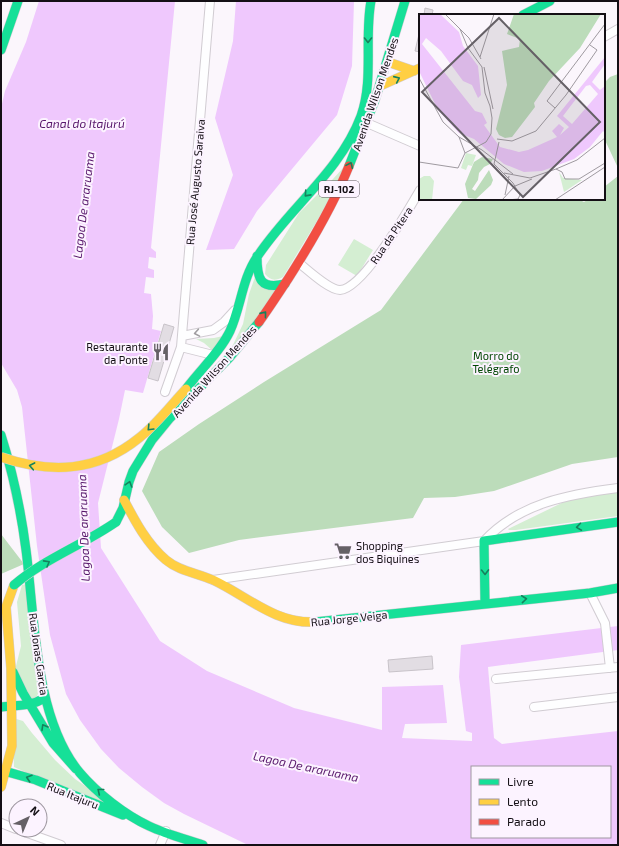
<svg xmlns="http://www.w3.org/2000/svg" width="619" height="846" font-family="'Exo 2',sans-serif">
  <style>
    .green { fill: #d4eed2 }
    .forest { fill: #bcdcba }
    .water { fill: #efc8fd; fill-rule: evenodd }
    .building { fill: #e2dde3; stroke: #c8c3c9 }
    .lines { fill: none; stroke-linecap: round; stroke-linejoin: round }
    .street-casing { stroke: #d1ccd2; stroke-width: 10 }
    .fast-casing { stroke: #d1ccd2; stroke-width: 10 }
    .slow-casing { stroke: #d1ccd2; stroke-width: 10 }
    .jam-casing { stroke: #d1ccd2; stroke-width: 10 }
    .street { stroke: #fefeff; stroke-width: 8 }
    .fast { stroke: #16e098; stroke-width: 9 }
    .slow { stroke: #ffcf43; stroke-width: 9 }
    .jam { stroke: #f24e42; stroke-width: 9 }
    .fast-bridge-casing { stroke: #d3d1d4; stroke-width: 10; stroke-linecap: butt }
    .slow-bridge-casing { stroke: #d3d1d4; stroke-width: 10; stroke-linecap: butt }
    .fast-bridge { stroke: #16e098; stroke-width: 9 }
    .slow-bridge { stroke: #ffcf43; stroke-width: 9 }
    .oneway { stroke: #15825d }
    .oneway2 { stroke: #a09ea1 }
    .labels { text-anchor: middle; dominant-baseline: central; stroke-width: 4; stroke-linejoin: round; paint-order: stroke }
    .shield { fill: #fcf3ff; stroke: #5a535b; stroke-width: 1 }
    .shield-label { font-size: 10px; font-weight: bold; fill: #140f15 }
    .street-label { font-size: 11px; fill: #140f15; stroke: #fcf3ff }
    .poi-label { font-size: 11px; fill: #140f15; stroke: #fcf3ff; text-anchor: end }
    .park-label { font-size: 11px; fill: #004703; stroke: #fcf3ff }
    .water-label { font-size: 12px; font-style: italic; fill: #57166b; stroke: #fcf3ff }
    .inset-road { fill: none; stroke: #9f9aa0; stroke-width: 1 }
    .view { fill: #656066; fill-opacity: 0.15; stroke: #656066; stroke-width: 2 }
    .inset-edge { fill: none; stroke: #140f15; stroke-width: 2 }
  </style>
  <rect width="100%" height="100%" fill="#fbf6fc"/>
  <path class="green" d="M352,158L317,221L283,277C275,281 271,281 265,274L266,265L299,213L333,179Z
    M354,239L373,250L357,276L338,265Z
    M255,277L278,292L231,349L243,324L249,294Z
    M223,336L212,350L204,343L196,339L214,338Z
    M618,492V516L516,530H509L508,529L572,498Z
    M27,584L38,694L35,699L30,700L14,674L21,646L17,602L22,585Z
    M13,718L23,721L32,733L55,760L75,779L107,801H91L14,767Z"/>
  <path class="forest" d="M618,74V168L604,138V83L610,77Z
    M618,176V457L572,464L494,491L455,497L424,498L413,518L239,540L189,553L162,527L142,491L159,452L199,424L264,382L381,310L464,199H578L584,202L589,199H604V187Z
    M1,534L24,564L1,574Z"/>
  <path class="water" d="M39,1H175L151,248L156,252V258L149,257L148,268L154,270V278L146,277L144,293L151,294L153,316L152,329L161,331L143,393L125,390L119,419L98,503L101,548L160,641L207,671L294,708L382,730V687L443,685L447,723L405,724L402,738L472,741V733L466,731L459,677L461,645L618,626V650L488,667L494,738L502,744L618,731V845H248L184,814L164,803L142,787L119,768L101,749L80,720L66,694L50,635L37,546L22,407L17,390L1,363V108L5,91L26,42ZM472,767H610V837H472Z
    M236,1H354L352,66L337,115L257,211L234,249L206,250L233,175L215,118L233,41Z"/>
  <path class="building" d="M425,8L433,10L432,15H424Z
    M420,30V52L415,51Z
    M164,324L174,327L158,381L148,378Z
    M432,656L433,669L389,672L388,660Z"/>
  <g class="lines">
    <g class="street-casing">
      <path id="street" d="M604,37L618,29
        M367,123L420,146
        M299,263C308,270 329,290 340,290C363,289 409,209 420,190
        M182,336L213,330L224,322L235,310
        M181,347L213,355
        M165,392L181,347L210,1
        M213,580L484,541C519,503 570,494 618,488
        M590,593L605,623L610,668
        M496,679L618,667
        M534,707L618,697
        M1,823L16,829
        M19,830L61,845
        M160,845L166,831"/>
    </g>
    <g class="fast-casing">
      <path id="fast" d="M523,15L550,1
        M1,50L18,1
        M349,166L375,100L405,1
        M257,256C257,279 260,290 285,284
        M186,389C200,370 220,352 230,331C241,307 242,279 257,257C289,208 340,172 361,116C374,80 364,38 371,1
        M1,435C13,473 21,511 26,550C35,618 34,718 80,773C97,793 125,815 149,826C166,834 185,839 203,845
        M116,522L123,508L129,482L133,471L152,440L170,418L230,357L259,322
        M485,603L484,541L618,522
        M315,622L590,593L618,588
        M13,672L23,693L53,743L76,769
        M1,707C16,705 31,707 44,698
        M1,770L36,780L123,815"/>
    </g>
    <g class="slow-casing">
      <path id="slow" d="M388,62L414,71
        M380,86L420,68
        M124,500C135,521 147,544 166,560C179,571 197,573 213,580C247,596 275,624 315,622
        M1,787L12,746L11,668L6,607L14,585"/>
    </g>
    <g class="jam-casing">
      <path id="jam" d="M259,322C269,308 278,294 288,279C311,243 333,206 349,166"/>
    </g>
    <use href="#street" class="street"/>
    <use href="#fast" class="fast"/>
    <use href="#slow" class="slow"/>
    <use href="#jam" class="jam"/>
    <g class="fast-bridge-casing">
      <path id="fast-bridge" d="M14,585C44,559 83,545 116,522"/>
    </g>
    <g class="slow-bridge-casing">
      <path id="slow-bridge" d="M1,457C51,474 97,472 139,438C157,424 171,405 186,389"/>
    </g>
    <use href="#fast-bridge" class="fast-bridge"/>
    <use href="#slow-bridge" class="slow-bridge"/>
  </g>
  <defs><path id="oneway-chevron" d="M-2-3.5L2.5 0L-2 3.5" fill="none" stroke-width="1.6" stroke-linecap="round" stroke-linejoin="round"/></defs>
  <g class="oneway">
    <use href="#oneway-chevron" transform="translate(368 40) rotate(90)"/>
    <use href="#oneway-chevron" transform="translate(397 79) rotate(-24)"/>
    <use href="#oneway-chevron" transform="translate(350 165) rotate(-66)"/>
    <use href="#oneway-chevron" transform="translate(307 194) rotate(132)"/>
    <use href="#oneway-chevron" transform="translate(264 314) rotate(-51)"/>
    <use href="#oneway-chevron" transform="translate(150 428) rotate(134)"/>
    <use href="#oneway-chevron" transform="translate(32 466) rotate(-169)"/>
    <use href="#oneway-chevron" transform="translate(129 484) rotate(-73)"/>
    <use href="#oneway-chevron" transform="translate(579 527) rotate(172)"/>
    <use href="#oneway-chevron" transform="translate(47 563) rotate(-29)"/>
    <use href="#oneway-chevron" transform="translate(485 572) rotate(89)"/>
    <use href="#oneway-chevron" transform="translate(524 599) rotate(-6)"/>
    <use href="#oneway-chevron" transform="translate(44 727) rotate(-120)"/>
    <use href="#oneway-chevron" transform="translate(29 778) rotate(-162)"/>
    <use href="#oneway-chevron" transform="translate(100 791) rotate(-141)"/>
  </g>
  <use class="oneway2" href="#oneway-chevron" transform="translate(197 333) rotate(170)"/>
  <defs>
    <g id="restaurant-bare" transform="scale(1.38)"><path d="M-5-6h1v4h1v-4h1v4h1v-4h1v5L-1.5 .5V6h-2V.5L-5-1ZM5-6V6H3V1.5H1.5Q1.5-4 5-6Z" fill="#656066" stroke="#fcf3ff" stroke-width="2.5" paint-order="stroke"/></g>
    <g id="supermarket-bare" transform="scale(1.38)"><path d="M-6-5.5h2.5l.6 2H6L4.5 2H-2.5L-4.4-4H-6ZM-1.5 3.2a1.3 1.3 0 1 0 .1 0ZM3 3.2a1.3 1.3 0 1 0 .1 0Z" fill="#656066" stroke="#fcf3ff" stroke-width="2.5" paint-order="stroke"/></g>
  </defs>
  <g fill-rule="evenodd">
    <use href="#restaurant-bare" x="161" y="352"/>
    <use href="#supermarket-bare" x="343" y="551"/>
  </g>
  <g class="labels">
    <rect class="shield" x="319" y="181" width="40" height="16" rx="3"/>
    <g class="shield-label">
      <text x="339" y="189">RJ-102</text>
    </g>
    <g class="street-label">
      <text transform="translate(375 94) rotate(-71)">Avenida Wilson Mendes</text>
      <text transform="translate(195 182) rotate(-85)">Rua José Augusto Saraiva</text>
      <text transform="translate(391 235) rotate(-56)">Rua da Pitera</text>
      <text transform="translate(214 371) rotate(-48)">Avenida Wilson Mendes</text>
      <text transform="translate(349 618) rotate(-6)">Rua Jorge Veiga</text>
      <text transform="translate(39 654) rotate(82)">Rua Jonas Garcia</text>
      <text transform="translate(73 795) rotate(22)">Rua Itajuru</text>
    </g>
    <g class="poi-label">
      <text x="148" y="346">Restaurante<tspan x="148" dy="13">da Ponte</tspan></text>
      <text x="356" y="545" text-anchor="start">Shopping<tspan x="356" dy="13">dos Biquines</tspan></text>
    </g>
    <g class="park-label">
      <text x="496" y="355">Morro do<tspan x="496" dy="13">Telégrafo</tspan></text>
    </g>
    <g class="water-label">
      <text x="82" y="123">Canal do Itajurú</text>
      <text transform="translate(83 205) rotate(-83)">Lagoa De araruama</text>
      <text transform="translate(83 528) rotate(-92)">Lagoa De araruama</text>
      <text transform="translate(306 766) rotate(12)">Lagoa De araruama</text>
    </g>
  </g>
  <g transform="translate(419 14)">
    <rect width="186" height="186" fill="#fbf6fc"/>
    <path d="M47,139L57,141L53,152L49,151L47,156L42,154ZM140,158L144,164L163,166L145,178ZM5,162H11L15,167L13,186H0V165Z" fill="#d4eed2"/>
    <path d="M95,0H182L161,34L130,67L115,89L116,93L93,123L86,124L80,121L77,115L88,71L83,37L100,33L101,25L88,20ZM63,143L74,145L71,150L65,153L60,159L59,166L53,175L56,177L70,156L74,166L72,171L57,185L49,184L46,170L55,148Z" fill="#bcdcba"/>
    <path d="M0,0H21L40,18L44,32L59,52L62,81L59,84L53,71L44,67L22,37L7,24L3,30L56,97L63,99L68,109L65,111L81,133L100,138L109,136L138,123L133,117L140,110L145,114L141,121L150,113L138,102L186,43V50L173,68L181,76L186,72V119L184,117L171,133L155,145L123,157L105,158L85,150L55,125L40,119L19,96L0,57ZM171,71L179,80L153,110L144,102L167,72Z" fill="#efc8fd" fill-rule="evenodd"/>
    <path class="inset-road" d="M26,0L50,24L62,45M41,15L49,34L63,53L66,79L71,92L73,104L72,120L67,128L46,139M61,43L75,0M65,53L74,95M0,64L24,108L40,123L63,136L94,160M136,94L128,87L186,10M78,125L93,127L117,117L147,81L178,36L171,31M80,128L75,150L94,169L101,181L99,185M0,148L39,154L46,139L40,123M137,155L158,146L186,124M85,159L111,164L137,155L143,158L146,165H160L186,149M86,181L90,162M83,186L96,172L113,165M87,186L100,185M136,186L186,153"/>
    <path class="view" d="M80,4L181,108L104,183L3,78Z"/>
    <rect width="186" height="186" class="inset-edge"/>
  </g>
  <rect width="619" height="846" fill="none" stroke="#140f15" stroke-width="4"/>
  <rect x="471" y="766" width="140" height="72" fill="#fcf3ff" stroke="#9f98a1"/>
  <rect x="479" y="779" width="20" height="6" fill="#16e098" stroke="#9f98a1"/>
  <text x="507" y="786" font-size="12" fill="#140f15">Livre</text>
  <rect x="479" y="799" width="20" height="6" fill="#ffcf43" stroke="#9f98a1"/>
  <text x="507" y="806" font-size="12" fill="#140f15">Lento</text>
  <rect x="479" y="819" width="20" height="6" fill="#f24e42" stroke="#9f98a1"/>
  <text x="507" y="826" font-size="12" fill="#140f15">Parado</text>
  <g transform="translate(28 818) rotate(44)"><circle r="19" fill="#fcf3ff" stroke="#9f98a1"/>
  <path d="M0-3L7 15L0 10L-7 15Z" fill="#656066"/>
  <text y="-6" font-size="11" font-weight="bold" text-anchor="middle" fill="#140f15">N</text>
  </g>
</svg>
